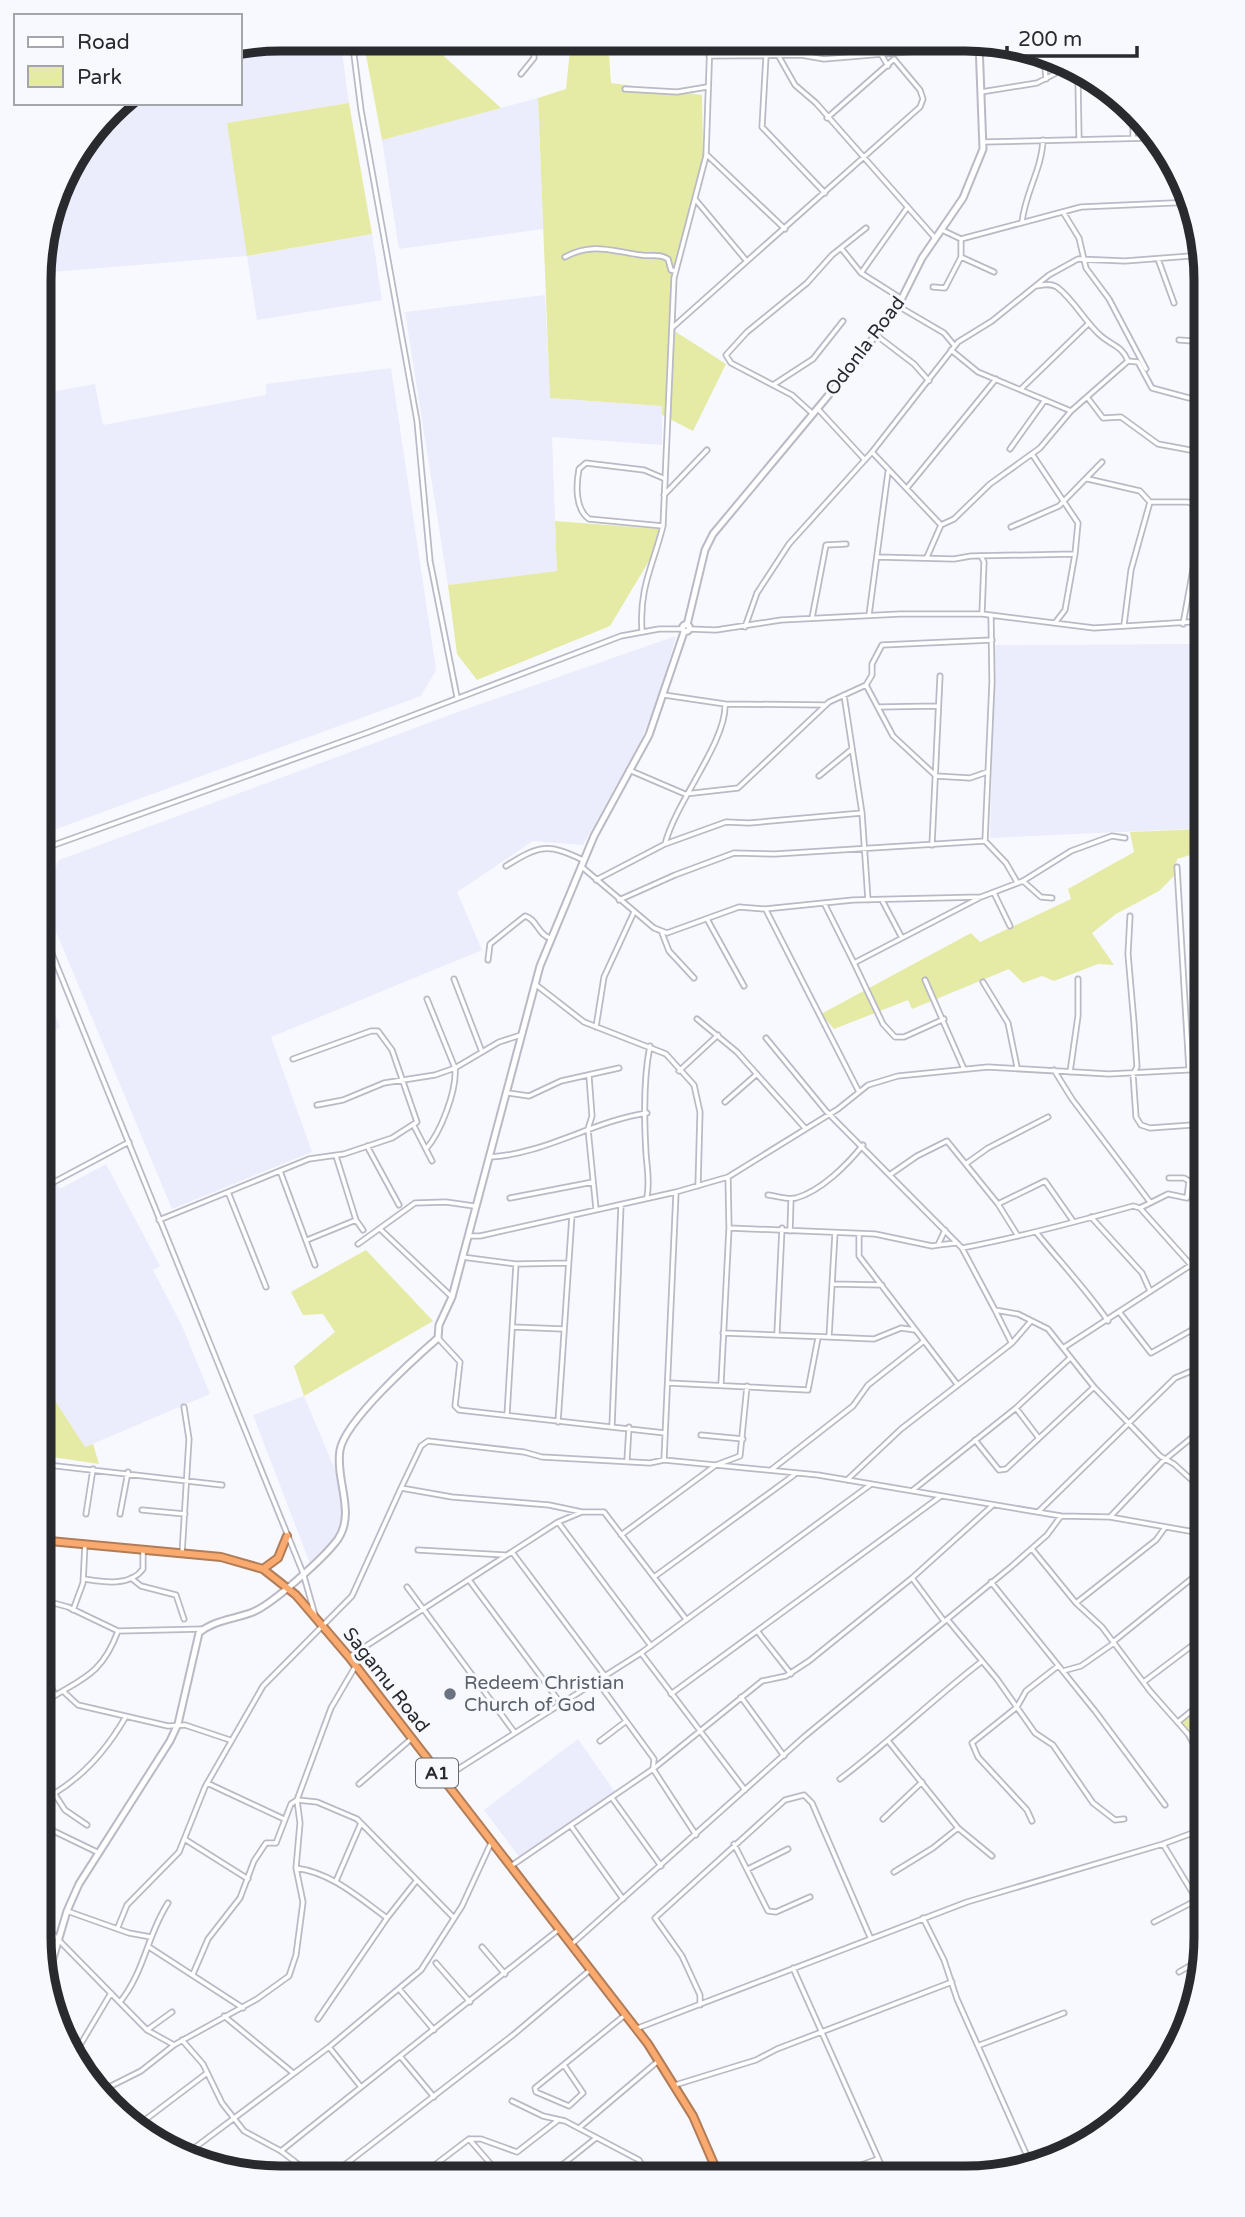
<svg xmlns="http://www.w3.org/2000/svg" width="1245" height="2217" font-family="'Varela Round',sans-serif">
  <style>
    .built { fill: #ebecfc }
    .green { fill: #e5eaa5 }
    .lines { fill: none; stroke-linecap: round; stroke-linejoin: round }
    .street-casing { stroke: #b9bac5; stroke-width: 7 }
    .secondary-casing { stroke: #b9bac5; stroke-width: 9 }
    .highway-casing { stroke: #b17d58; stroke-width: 10 }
    .street { stroke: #fff; stroke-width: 3.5 }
    .secondary { stroke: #fff; stroke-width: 5 }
    .highway { stroke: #faaa6e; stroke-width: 6 }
    .worship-dot { fill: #6b7280; stroke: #f8f9fe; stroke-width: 2.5 }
    .labels { text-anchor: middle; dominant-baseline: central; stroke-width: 6; stroke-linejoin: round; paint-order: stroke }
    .shield { fill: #f8f9fe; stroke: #67686c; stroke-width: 2 }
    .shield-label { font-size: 18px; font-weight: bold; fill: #292a2e }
    .street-label { font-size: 19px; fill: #292a2e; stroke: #f8f9fe }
    .worship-label { font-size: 19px; fill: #5b616d; stroke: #f8f9fe; text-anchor: start }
    .rim { fill: none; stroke: #292a2e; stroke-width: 9 }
  </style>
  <rect width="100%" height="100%" fill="#f8f9fe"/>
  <path class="built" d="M279,39H340L349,103L227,123L248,256L372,234L382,300L257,320L247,256L40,273L41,248L64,173L117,103H240V50Z
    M538,98L543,229L399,249L382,140Z
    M545,295L550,398L662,406V445L552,437L557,571L448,585L405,312Z
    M391,368L436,670L421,696L48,832L40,828V394L95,384L103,425L266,395V384Z
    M676,636L658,700L639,744L583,845L533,841L457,892L482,950L271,1037L312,1152L172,1209L42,898L59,860L469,708Z
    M1206,644V828L990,838L995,645Z
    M40,979L60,1027L40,1041Z
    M39,1157L60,1189L106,1164L160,1266L153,1270L182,1326L210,1394L85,1447L39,1376Z
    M304,1396L336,1472L344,1519L336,1541L311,1566L253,1415Z
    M578,1739L615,1792L521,1859L484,1810Z"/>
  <path class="green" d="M363,39H425L501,108L382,140Z
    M571,40L608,41L611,83L702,95L703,156L675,282L676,332L726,364L693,431L662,415V406L550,398L538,98L566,89Z
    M349,103L372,234L247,256L227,123Z
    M555,521L660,529L652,556L610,626L477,680L457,654L448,585L557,571Z
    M1199,829L1200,852L1177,859L1174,876L1159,891L1116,914L1092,933L1114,965L1098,964L1054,981L1042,976L1023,983L1009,969L912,1009L908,1000L834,1029L821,1014L971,933L980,942L1071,899L1068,889L1134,852L1130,832Z
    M366,1250L433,1321L304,1396L294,1366L335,1332L323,1314L303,1315L291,1292Z
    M39,1376L85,1447L93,1444L99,1464L39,1455Z
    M1206,1702V1752L1182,1722Z"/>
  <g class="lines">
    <g class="street-casing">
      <path id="street" d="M352,39L361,110L417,421L430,561L457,697
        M686,41L710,51
        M700,41L707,50
        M799,42L801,55
        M857,42V55
        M913,42L914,51
        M881,54L888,66
        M778,55L795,85L816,103L935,238
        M709,56L801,55L824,59L978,46
        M766,56L762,127L825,193
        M1044,59L1046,79
        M1061,72L1078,81L1079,139
        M521,74L534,58L533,40
        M625,89L677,92L707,87
        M981,92L1037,83L1064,69
        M827,118L894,59
        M1133,138V112
        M983,142L1151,138
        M706,154L785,229
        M695,199L745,259
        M1063,212L1079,238L1086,268L1109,299L1146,369
        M1022,222C1025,193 1042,169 1043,140
        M942,230L961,239L1081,207L1194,202
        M961,239V257L994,272
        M841,248L861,273L902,299
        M565,257C592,242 612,251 641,255C651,257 659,253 668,259L671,270L675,271
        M1158,259L1174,303
        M861,273L907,208
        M1036,286C1043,285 1050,283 1057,287C1074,300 1085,322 1101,336C1113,346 1122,346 1128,361
        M933,287L945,288L961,257
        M898,306L944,333L954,345
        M673,327L920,107L923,99L920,90L894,59
        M876,335L914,364L929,381
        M1179,340L1206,342
        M951,350L978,372L1071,411
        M773,385L813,359L843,321
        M1022,388L1088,324
        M1087,397L1103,418L1121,417L1158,444L1206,453
        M818,409L865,460
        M813,414L792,395L731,363L726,355L747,332L807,283L832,255L866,228
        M1010,449L1045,400
        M872,452L941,525
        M1088,479L1140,491L1149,501
        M907,488L996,379
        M664,495L707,450
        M663,526L589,519C575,509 576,485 579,469L586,463L644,470L663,478
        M1011,527L1059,506L1102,462
        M981,556L984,562L982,614
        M877,557L954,559L971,556L1075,554L1078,523L1032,454
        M927,557L941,525L954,519L990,484L1040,448L1071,411L1128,361L1138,362L1152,388L1189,398H1206
        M869,615L888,472
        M991,616L992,682L985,841L1006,863L1017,882
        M812,618L826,545L846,544
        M1055,623L1065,610L1075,554
        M1183,624L1204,509
        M1124,625L1131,570L1150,502H1188L1206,509
        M745,627L757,593L789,544L872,452L958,342L992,321L1049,275L1078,259L1125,261L1203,255
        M689,629L716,630L781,620L900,614H982L1094,628L1206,621
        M642,631C639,587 653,566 663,526L674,278L706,156L710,41
        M866,685L893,736L936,776L970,778L987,772
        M664,695L725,704L826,705
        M844,695L862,813L868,900
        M878,707L937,706
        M629,770L685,794L738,788L829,702L866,685L872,675V664L882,645L992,640
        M819,776L852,749
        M665,844C676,801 727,741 725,704
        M932,845L940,676
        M40,850L369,732L621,636L659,629H682
        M506,866C539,845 548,843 583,860
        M582,867L654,928L667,933L739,907L765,909L853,900L981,897L1023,881L1071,851L1112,836L1125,838
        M1177,867L1189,1070
        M596,880L665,844L726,822L749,823L862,813
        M1023,881L1041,897L1052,898
        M994,893L1010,926
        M619,900L675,875L734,853L775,854L985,841
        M882,900L902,938
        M824,903L854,963L979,898
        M766,910L859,1092
        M40,914V925
        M1130,916L1128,954L1134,1023L1137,1067L1133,1074L1136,1117L1141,1125L1150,1128L1206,1124
        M707,919L744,986
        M40,924L303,1573L315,1615
        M662,933L669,951L694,978
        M488,960L490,944L525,916C537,919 538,935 550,938
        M854,963L883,1024L895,1037H904L944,1019
        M454,979L482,1052
        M925,980L964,1069
        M983,982L1008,1023L1017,1067
        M535,984L584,1022L666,1054L694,1085L700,1112L698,1186
        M697,1019L737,1052L805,1128
        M596,1027L604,977L634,912
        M766,1038L826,1111L962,1248L995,1310L1018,1314L1048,1329L1094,1387L1160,1456L1174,1464L1206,1493
        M1054,1070L1072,1099L1150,1202
        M679,1071L718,1035
        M1070,1072L1078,1016V979
        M589,1076L592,1116L588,1129L596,1209
        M508,1093L529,1096L561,1081L619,1068
        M725,1102L757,1074
        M317,1105L343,1100L384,1083L435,1075L455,1068L499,1042L521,1035
        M414,1126L432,1161
        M367,1146L399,1205
        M426,1149C441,1132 457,1090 455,1068L427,999
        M336,1156L356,1220L363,1230
        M490,1157C545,1154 593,1121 647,1113
        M967,1163L988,1148L1048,1117
        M280,1171L315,1265
        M891,1174L917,1156L947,1141L998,1204L1018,1236
        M39,1190L129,1142
        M228,1192L266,1287
        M768,1195C777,1196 787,1200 796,1198C821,1191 847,1165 863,1145
        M647,1197C650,1180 647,1169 646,1153C644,1119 643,1080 650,1046
        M510,1198L593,1182
        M998,1204L1045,1181L1073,1221
        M1140,1208L1191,1265
        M1091,1217L1142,1273L1150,1291
        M159,1220L309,1159L344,1154L392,1138L417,1122L392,1050L378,1031H371L293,1059
        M729,1228L875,1234L932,1246L938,1245L945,1230
        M380,1229L452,1297
        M790,1231L791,1199
        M1036,1232C1060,1262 1086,1289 1108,1321
        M859,1235V1256L957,1384
        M469,1236H480L676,1192L728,1177L838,1109L868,1085L898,1076L988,1067L1109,1074L1206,1069
        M307,1240L356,1220
        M358,1244L415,1203L446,1202L474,1206
        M938,1245L956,1243
        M962,1248C1020,1237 1076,1222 1133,1206L1140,1208L1168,1194L1187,1198L1189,1181L1184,1178H1169
        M462,1257L516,1264L568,1263
        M832,1284L882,1285
        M995,1310L1011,1342
        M1120,1313L1151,1353L1206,1322
        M513,1327L563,1329
        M723,1333L829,1337L835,1233
        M777,1333L782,1228
        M829,1337L874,1339L901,1328L915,1330
        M438,1338L460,1362L455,1406L459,1410L665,1433
        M1063,1348L1191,1265L1206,1281
        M669,1383L808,1390L818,1338
        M721,1384L729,1228L728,1177
        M1016,1408L1038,1437
        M507,1415L516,1264
        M558,1422L572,1215
        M612,1426L621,1205
        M701,1435L743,1439
        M975,1440L999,1470L1006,1469L1094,1387
        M627,1460L629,1427
        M664,1460L676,1193
        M39,1464L222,1485
        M771,1470L853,1406L868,1385L924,1341
        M847,1480L901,1429L1012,1343L1031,1321
        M401,1488L452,1497L549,1505L582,1512
        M913,1490L1016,1408L1069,1359
        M142,1510L185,1514
        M1038,1512L1175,1378L1206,1365
        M86,1514L93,1469
        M120,1514L128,1472
        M1110,1517L1162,1462L1206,1426
        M558,1522L651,1646
        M39,1525L46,1499L45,1494L39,1492
        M621,1535L716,1465L740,1456L747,1386
        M1032,1549L1076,1603L1102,1627L1150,1691L1188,1734L1203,1760
        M418,1550L505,1555
        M512,1552L605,1676
        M182,1554L189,1439L184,1407
        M654,1577L794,1475
        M131,1578L141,1586L176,1595L184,1619
        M912,1578L944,1621
        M84,1579C103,1582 130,1587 143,1569V1551
        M469,1580L562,1705
        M991,1582L1095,1711L1165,1805
        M407,1587L515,1733
        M39,1599L68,1607L118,1631L203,1629
        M1076,1603L1156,1540L1164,1529
        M73,1610L83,1583L85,1544
        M947,1619L997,1679L1035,1733L1053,1745L1093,1803L1115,1820L1124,1819
        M758,1632L791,1674
        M1113,1642L1206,1567
        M641,1653L745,1790
        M349,1657L558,1522L582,1512H604L686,1619
        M39,1660L55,1695
        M1063,1671L1081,1666L1114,1643
        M597,1681L654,1759L653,1769L696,1835
        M1145,1681L1206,1635
        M64,1692L78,1705L168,1726L185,1725L230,1740
        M671,1694L941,1496
        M741,1697L784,1756
        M39,1706C77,1679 100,1680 118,1631
        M1178,1722L1206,1699
        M600,1741L625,1722
        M889,1742L958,1828L992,1856
        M39,1770L65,1810L87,1825
        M444,1778L641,1653L870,1485
        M840,1779C889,1742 932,1700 981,1662
        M207,1783L284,1819
        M359,1784L411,1739
        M55,1793C86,1774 107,1749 125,1718
        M612,1798L661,1866
        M883,1819L922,1782
        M1032,1821L1027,1810L978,1757L972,1743L1017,1707L1026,1691L1058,1666
        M39,1824L99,1853
        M571,1826L623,1899
        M186,1840L248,1879
        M734,1844L768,1911L776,1912L810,1897
        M1163,1844L1206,1828
        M39,1848L51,1831
        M511,1866L653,1769L762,1681L786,1676L809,1661L912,1578L993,1505
        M296,1868C332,1873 358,1897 387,1918
        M748,1869L788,1849
        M894,1872L933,1848L958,1828
        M336,1881L361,1823
        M67,1911L129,1933L151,1937
        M923,1918L944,1960L957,1999L1032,2167
        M39,1920L147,2030L174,2045
        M1154,1922L1197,1900
        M118,1927L127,1905L179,1852L205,1787L263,1686L352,1596L401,1488L421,1446L428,1441L524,1452L542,1457L650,1463L664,1460L818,1475L1061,1516L1110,1517L1206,1534
        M572,1944L805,1736L1012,1566L1047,1535L1061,1516
        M149,1947L243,2008
        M482,1947L505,1974
        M436,1963L470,2002
        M793,1968L887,2178
        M1179,1972L1205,1957
        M193,1974L208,1939L240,1898L254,1861L266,1843H276L291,1804L297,1800L317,1802L357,1819L454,1918
        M400,1990L434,2030
        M120,2002C145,1971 147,1935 168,1903
        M700,2005V1995L682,1956L655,1918L785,1800L804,1795L812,1803L870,1937
        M224,2016L292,2072
        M318,2019L387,1918L417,1880
        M638,2028L967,1902L1163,1844L1206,1915
        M147,2030L172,2012
        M182,2040L203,2064L222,2103L244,2131L281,2151L315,2177
        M980,2045L1064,2013
        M329,2047L361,2087
        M400,2056L434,2097
        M73,2057L111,1993
        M564,2065L583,2093L569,2106L536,2092L535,2088L625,2015
        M675,2085L756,2060L777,2049L952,1982
        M97,2093L141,2071L174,2045L257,1999L289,1976L296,1955L303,1902L296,1868L300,1823L297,1800L331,1708L355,1667
        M512,2101L543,2116L565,2121L639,2160L644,2168L634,2178
        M579,2128L657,2062
        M133,2129L207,2073
        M469,2139L502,2177
        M281,2151L558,1930
        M189,2152L329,2047L421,1970L462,1906L491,1843
        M329,2177L513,2035L590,1970
        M419,2177L469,2139H481L517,2152L557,2121
        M547,2177L596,2138
        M825,2178L878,2159"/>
    </g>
    <g class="secondary-casing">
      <path id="secondary" d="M682.5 628a3.5 3.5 0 1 1 7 0a3.5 3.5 0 1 1-7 0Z
        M687,625L705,550L713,534L837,385L898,306L922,258L963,198L983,149L979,43
        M46,1982L67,1911L79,1884L170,1741L178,1724L199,1633C213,1620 236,1619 253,1612C274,1603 325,1557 338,1539C356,1512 335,1480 340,1450C345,1421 414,1359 438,1338L439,1325L452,1297L540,966L594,836L649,735L684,632"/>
    </g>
    <g class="highway-casing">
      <path id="highway" d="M39,1540L221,1557L263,1569L296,1595L349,1657L648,2044L693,2116L720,2178
        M263,1569L278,1558L287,1536"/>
    </g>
    <use href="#street" class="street"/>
    <use href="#secondary" class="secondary"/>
    <use href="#highway" class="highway"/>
  </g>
  <circle class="worship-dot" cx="450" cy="1694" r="7"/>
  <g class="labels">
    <rect class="shield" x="416" y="1758.5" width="42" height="29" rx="5"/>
    <g class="shield-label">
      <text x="437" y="1773">A1</text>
    </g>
    <g class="street-label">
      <text transform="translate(865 346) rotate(-53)">Odonla Road</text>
      <text transform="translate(386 1680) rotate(52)">Sagamu Road</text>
    </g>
    <g class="worship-label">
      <text x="464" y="1683">Redeem Christian<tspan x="464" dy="22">Church of God</tspan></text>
    </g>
  </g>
  <path d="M0 0H1245V2217H0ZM280 51H965A229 229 0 0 1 1194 280V1937A229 229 0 0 1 965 2166H280A229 229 0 0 1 51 1937V280A229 229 0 0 1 280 51Z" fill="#f8f9fe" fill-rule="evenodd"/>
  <path class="rim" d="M280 51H965A229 229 0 0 1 1194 280V1937A229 229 0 0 1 965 2166H280A229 229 0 0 1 51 1937V280A229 229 0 0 1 280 51Z"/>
  <rect x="14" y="14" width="228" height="91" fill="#f8f9fe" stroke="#a5a6ab" stroke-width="2"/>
  <rect x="28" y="37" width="35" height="10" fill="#ffffff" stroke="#a5a6ab" stroke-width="2"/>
  <text x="77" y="49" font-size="21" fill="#292a2e">Road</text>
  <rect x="28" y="66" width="35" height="21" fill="#e5eaa5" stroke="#a5a6ab" stroke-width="2"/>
  <text x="77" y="84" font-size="21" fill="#292a2e">Park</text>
  <path d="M1007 46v10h130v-10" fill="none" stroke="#292a2e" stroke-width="3.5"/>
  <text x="1018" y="46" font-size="21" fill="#292a2e" stroke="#f8f9fe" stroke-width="5" paint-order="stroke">200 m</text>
</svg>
